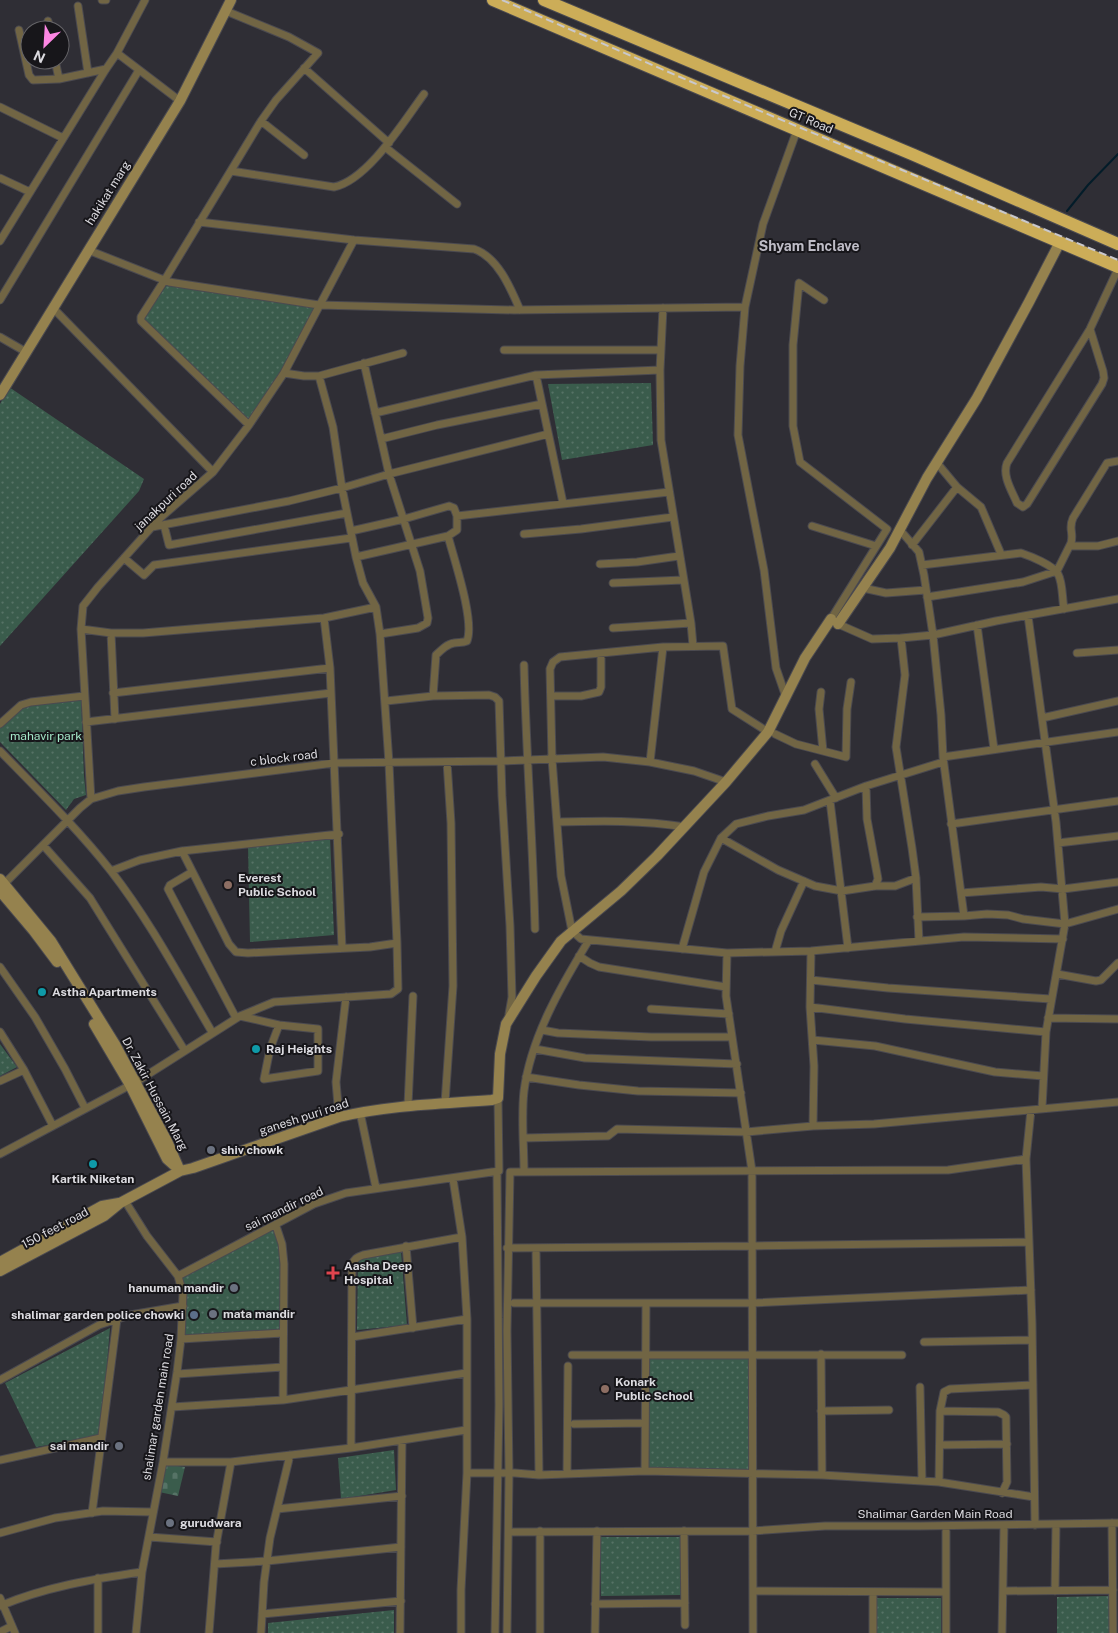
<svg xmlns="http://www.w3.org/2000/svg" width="1118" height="1633" font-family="'Public Sans',sans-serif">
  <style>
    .grass { fill: url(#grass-dots) }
    .cemetery { fill: url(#cemetery-stones) }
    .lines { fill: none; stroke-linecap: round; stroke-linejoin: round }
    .stream { stroke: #031c29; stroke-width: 2 }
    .street-casing { stroke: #4b4a50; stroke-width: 9 }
    .secondary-casing { stroke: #4b4a50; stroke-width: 12 }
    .highway-casing { stroke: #4b4a50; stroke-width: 14 }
    .street { stroke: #716544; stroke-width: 7 }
    .secondary { stroke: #95824e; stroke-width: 10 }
    .highway { stroke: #ccad58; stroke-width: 12 }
    .rail { stroke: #c9c8cd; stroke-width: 2; stroke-dasharray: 8 4; stroke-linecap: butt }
    .education-dot { fill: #8d6e63; stroke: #17161a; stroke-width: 2 }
    .culture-dot { fill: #0f9aa8; stroke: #17161a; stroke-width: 2 }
    .worship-dot { fill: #6b7280; stroke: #17161a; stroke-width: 2 }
    .health-dot { fill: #e0444e; stroke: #17161a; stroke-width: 2 }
    .service-dot { fill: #5c6f8a; stroke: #17161a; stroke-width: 2 }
    .labels { text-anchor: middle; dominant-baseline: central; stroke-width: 4; stroke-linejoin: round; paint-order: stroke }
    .street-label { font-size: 12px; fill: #dcdbe0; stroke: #17161a }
    .park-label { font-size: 12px; fill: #a3e6c7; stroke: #17161a }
    .poi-label { font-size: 12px; font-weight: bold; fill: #dcdbe0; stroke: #17161a; text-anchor: start }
    .neighbourhood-label { font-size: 14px; font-weight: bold; fill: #bfbdc7; stroke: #17161a }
  </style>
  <defs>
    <pattern id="grass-dots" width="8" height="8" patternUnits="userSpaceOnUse" patternTransform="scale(1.25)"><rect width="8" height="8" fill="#3a5c4c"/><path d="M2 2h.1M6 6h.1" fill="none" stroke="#567366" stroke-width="1.8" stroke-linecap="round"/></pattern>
    <pattern id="cemetery-stones" width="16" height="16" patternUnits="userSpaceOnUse" patternTransform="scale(1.25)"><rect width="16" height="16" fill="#3a5c4c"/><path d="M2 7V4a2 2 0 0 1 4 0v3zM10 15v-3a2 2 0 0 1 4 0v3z" fill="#567366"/></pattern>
  </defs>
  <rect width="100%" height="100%" fill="#2f2e35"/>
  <path class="grass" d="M169,282L319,305L284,373L249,425L141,321Z
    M651,383L653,445L562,460L548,384Z
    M9,387L144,479L139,491L0,646V404Z
    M81,696L84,776L86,795L74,799L66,810L0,742V725L25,701Z
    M288,835L330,836L334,935L250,942L248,845Z
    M0,1044L17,1067L0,1076Z
    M276,1226L282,1244L283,1333L181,1339L182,1313L178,1276Z
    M401,1251L407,1325L357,1330L358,1259Z
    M110,1328L101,1436L36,1447L5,1383Z
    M753,1354L754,1472L645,1471L646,1355Z
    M394,1450L396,1490L341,1499L338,1458Z
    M601,1537H680L681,1595L601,1596Z
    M1109,1596V1633H1057V1597Z
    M877,1598H941V1633H877Z
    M394,1610V1633H268V1623Z"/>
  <path class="cemetery" d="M164,1464L185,1467L178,1496L159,1492Z"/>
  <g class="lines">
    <path class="stream" d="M1067,211L1088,185L1118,154"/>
    <g class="street-casing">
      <path id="street" d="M102,0H106
        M78,6L88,73
        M226,11L289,37L318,53L276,100L261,121L164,281L141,317V321L249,425
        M48,21L50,30
        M19,30L29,75L33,80L59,79L106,69
        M117,53L180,101
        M55,60L59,79
        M304,68L389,143
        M0,107L63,138
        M261,121L304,155
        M385,147L457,204
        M231,171L334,187C368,180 404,121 424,94
        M0,178L30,192
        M199,222L354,240L474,249C498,257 511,289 520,310
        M0,241L106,69L117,53L145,0
        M88,250L169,282L319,305L514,310L745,307L740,366L738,435L764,570L776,668L786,697
        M0,300L139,70
        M824,300L799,283L793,345V426L800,462L887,529L831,619L838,624L872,639L901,638L933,635L996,621L1118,599
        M745,307L763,224L797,130
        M53,308L213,472
        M663,308L660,370L661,440L691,623L693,646
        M1090,329L1103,371L1104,378L1102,384L1027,504L1023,507L1017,503C1012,491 1002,476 1007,463L1090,329L1118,269
        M0,337L26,352
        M504,350H661
        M364,363L389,474L420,571L428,618L427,623L418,628L380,634
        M284,373L304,376H319L403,353
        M375,413L536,375
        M381,439L437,425L542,404
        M937,463L957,487L981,507L1001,554
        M563,503L536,375L660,370
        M164,525L169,545L347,513
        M812,526L876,546
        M152,527L289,501L342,488L389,474L548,434
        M900,530L919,552L924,575L933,635L941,715L943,757L964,916
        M351,531L404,519L449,506L454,508L457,516L669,492
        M524,534L581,529L673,517
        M912,545L957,487
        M1070,546H1098L1118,541
        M356,557L448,536L457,530V516
        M124,558L144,575L154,565L351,538
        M600,564L637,562L679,556
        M922,565L1021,553C1030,556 1053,565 1058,574C1063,583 1062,598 1064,609
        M613,583L683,580
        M863,588L886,593L926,590
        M927,597L1023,582L1057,571L1071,543C1074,532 1068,529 1073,518L1107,463L1118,461
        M1028,616L1056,822L1065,924L1046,1032L1042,1108
        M324,618L330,668L342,948
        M977,625L994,749
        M613,628L691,623
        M81,629L111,633H143L324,618L376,607
        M111,633L115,719
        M901,638L905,675L896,747L912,848L916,878L919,941
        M1077,653L1118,650
        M524,665C526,753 533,841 535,929
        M821,692L819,709L823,751
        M113,693L330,668
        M433,696L436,655C441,650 447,644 454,643C459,642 462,643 467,641C475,621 454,559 448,536
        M551,696H581L599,692L601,687V653
        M386,701L433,696L489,695L495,697L499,701L502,796L510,926L512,997L509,1014
        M1042,718L1118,701
        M86,722L331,693
        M0,724L21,705L31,702L84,696
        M768,732L732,709L723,646L663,647L560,657L553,662L550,669L552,759L561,876L572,931L581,939L727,953L811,951L964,937L1063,939
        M775,734L796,744L846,757L847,709L851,682
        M0,751C38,790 77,828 111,871C150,921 180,978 212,1032
        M943,757L1118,732
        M650,762L663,647
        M815,764L836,798
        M866,786L867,819L878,879L875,886
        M91,799L81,629L83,606L98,587L159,519L213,472L249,425L284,373L354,240
        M830,801L848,948
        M557,822C600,821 642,820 685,827
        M951,824L1118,801
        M721,838L778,870L815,886L842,891L875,886H895L916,878
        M1058,843L1118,836
        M43,845L90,898L185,1051
        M182,851L229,944L236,952L248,953L370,947L397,943
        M111,871L140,860L182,851L339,834
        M192,872L170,885L168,889L236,1018
        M1,887L80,808L91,799L118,791L144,787L334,763L501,761L603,757L650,762L694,771L726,782
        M961,893L1041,887L1063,889L1118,882
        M917,917L964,916L987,914L1008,915L1023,919L1065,924L1118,909
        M682,949L704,872L721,838L736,824L768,816L804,810L866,786L943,762
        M811,951L810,1007L814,1066L813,1126
        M775,952L781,931L804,881
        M727,953L726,996L752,1171L753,1633
        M579,956L590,963L599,967L726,987
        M0,967L35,1017L65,1069L85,1108
        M1057,974L1096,981L1101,980L1118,963
        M811,980L888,988L1051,999
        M810,1007L905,1019L1046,1032
        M651,1009L729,1014
        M240,1016L279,1025L270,1049L264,1079L318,1071V1029L279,1025
        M1048,1018L1118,1019
        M542,1030L558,1033L651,1037H732
        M0,1032L24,1070L53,1126
        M813,1040L875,1046L995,1072L1043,1076
        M535,1049L585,1058L737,1064
        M526,1077L579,1085L638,1091L741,1093
        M0,1081L24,1070
        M445,1103L453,986L451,823L447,762
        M408,1105L413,996
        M1031,1110L1026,1159L1032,1323L1035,1525
        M360,1112L376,1188
        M339,1117L336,1082L346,997
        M524,1138L608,1136L617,1129L746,1132L813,1126L874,1124L1118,1102
        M0,1154L136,1082L240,1016L274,1002L391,994L398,989L397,943L389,763L380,634L376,607L363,583L356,557L342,488L333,427L319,376
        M524,1172C524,1147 521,1116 524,1091C531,1037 561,986 589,940
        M453,1179L462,1237L467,1319V1473L461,1590V1633
        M125,1201L147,1236L178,1276L183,1294L181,1339L177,1372L163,1462L142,1572L136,1633
        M276,1226L282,1244L284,1264L283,1400
        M406,1246L413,1328
        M507,1248L753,1246L1028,1242
        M536,1248L539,1475
        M178,1276L314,1204L346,1193L499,1171L498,1098
        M514,1303H753L1031,1290
        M352,1337L467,1319
        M181,1339L283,1333
        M924,1342L1032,1340
        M821,1354L822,1475
        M572,1355H902
        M177,1374L283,1367
        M0,1380L99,1325L130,1315L183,1306
        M920,1387L922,1481
        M172,1407L283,1400L466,1373
        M821,1411L889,1410
        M940,1411L998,1412L1004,1415L1006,1417L1007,1482L1002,1493
        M574,1424L645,1423
        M940,1445L1007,1444
        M351,1448L352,1265C354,1259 357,1257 363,1255L462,1237
        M0,1460L101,1438
        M163,1462H231L351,1448L466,1430
        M645,1471L646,1303
        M467,1473H515L539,1475L645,1471L822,1475L939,1482L1034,1497
        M567,1474L568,1366
        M939,1482L940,1411L944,1392L950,1389L1033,1385
        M277,1509L402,1496
        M92,1513L117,1319
        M1112,1523L1113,1633
        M946,1526V1633
        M684,1531L685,1625
        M513,1532L752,1531L825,1526H920L1118,1523
        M0,1533L55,1518L103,1511L152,1512
        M149,1537L217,1542
        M215,1564L267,1561L401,1547
        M753,1591L946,1592
        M1003,1591L1113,1590
        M1055,1591L1056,1524
        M0,1598L15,1633
        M595,1604L685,1603
        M0,1606C45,1587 93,1579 142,1572
        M262,1614L401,1601
        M0,1632L12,1626
        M98,1633V1578
        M209,1633L216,1545L231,1462
        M261,1633L264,1582L270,1538L290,1455
        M400,1633L402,1440
        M495,1633L499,1405L497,1172
        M507,1633L509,1473L507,1331L510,1172L948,1170L1026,1159
        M540,1633V1531
        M595,1633L597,1531
        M873,1633V1592
        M1002,1633L1004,1525"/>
    </g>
    <g class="secondary-casing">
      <path id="secondary" d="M0,395L180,101L231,0
        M838,624L890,548L927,478L977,398L1029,302L1060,242
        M0,879L51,941L116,1046L167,1141L180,1171
        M0,891L33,930L57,962
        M94,1024L130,1085L167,1159L176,1167
        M0,1262L102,1206L119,1203
        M0,1271L104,1216L120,1203L180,1171L193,1168L339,1117C390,1105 441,1104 492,1100L498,1098L500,1054L506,1024L536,976L561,941L621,891L657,856L726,782L768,732L805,658L831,619"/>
    </g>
    <g class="highway-casing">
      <path id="highway" d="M493,0L1118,267
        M544,0L914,155L1118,244"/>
    </g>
    <use href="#street" class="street"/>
    <use href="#secondary" class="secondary"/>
    <use href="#highway" class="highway"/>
    <path class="rail" d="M502,0L717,93L1118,260"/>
  </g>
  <g class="education-dot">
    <circle cx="228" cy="885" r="5"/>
    <circle cx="605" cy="1389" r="5"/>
  </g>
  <g class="culture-dot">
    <circle cx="42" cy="992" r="5"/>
    <circle cx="256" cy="1049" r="5"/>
    <circle cx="93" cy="1164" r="5"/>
  </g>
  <g class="worship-dot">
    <circle cx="211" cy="1150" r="5"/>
    <circle cx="234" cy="1288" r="5"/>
    <circle cx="213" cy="1314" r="5"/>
    <circle cx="119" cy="1446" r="5"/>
    <circle cx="170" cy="1523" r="5"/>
  </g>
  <path class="health-dot" d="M330.5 1265.5h5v5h5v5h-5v5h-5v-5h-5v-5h5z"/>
  <circle class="service-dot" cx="194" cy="1315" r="5"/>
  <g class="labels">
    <g class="street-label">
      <text transform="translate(811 121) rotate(23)">GT Road</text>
      <text transform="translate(108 193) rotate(-58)">hakikat marg</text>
      <text transform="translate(166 501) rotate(-43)">janakpuri road</text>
      <text transform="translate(284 758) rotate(-7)">c block road</text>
      <text transform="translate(155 1094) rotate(62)">Dr. Zakir Hussain Marg</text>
      <text transform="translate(304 1117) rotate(-18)">ganesh puri road</text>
      <text transform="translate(284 1209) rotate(-26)">sai mandir road</text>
      <text transform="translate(55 1228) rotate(-28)">150 feet road</text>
      <text transform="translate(158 1407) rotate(-81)">shalimar garden main road</text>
      <text x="935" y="1514">Shalimar Garden Main Road</text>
    </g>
    <g class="park-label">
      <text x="46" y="736">mahavir park</text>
    </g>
    <g class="poi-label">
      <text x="238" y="878">Everest<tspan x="238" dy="14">Public School</tspan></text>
      <text x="52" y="992">Astha Apartments</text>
      <text x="266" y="1049">Raj Heights</text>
      <text x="221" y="1150">shiv chowk</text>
      <text x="93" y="1179" text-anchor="middle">Kartik Niketan</text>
      <text x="344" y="1266">Aasha Deep<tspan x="344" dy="14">Hospital</tspan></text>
      <text x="224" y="1288" text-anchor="end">hanuman mandir</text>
      <text x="223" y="1314">mata mandir</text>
      <text x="184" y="1315" text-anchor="end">shalimar garden police chowki</text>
      <text x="615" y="1382">Konark<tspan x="615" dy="14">Public School</tspan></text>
      <text x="109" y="1446" text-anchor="end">sai mandir</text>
      <text x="180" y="1523">gurudwara</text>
    </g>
    <g class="neighbourhood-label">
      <text x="809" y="246">Shyam Enclave</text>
    </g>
  </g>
  <g transform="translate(45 45) rotate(205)"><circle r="24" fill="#17161a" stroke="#666569"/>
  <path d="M0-4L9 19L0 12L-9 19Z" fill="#fc86e3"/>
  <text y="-8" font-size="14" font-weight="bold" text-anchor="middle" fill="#dcdbe0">N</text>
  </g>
</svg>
